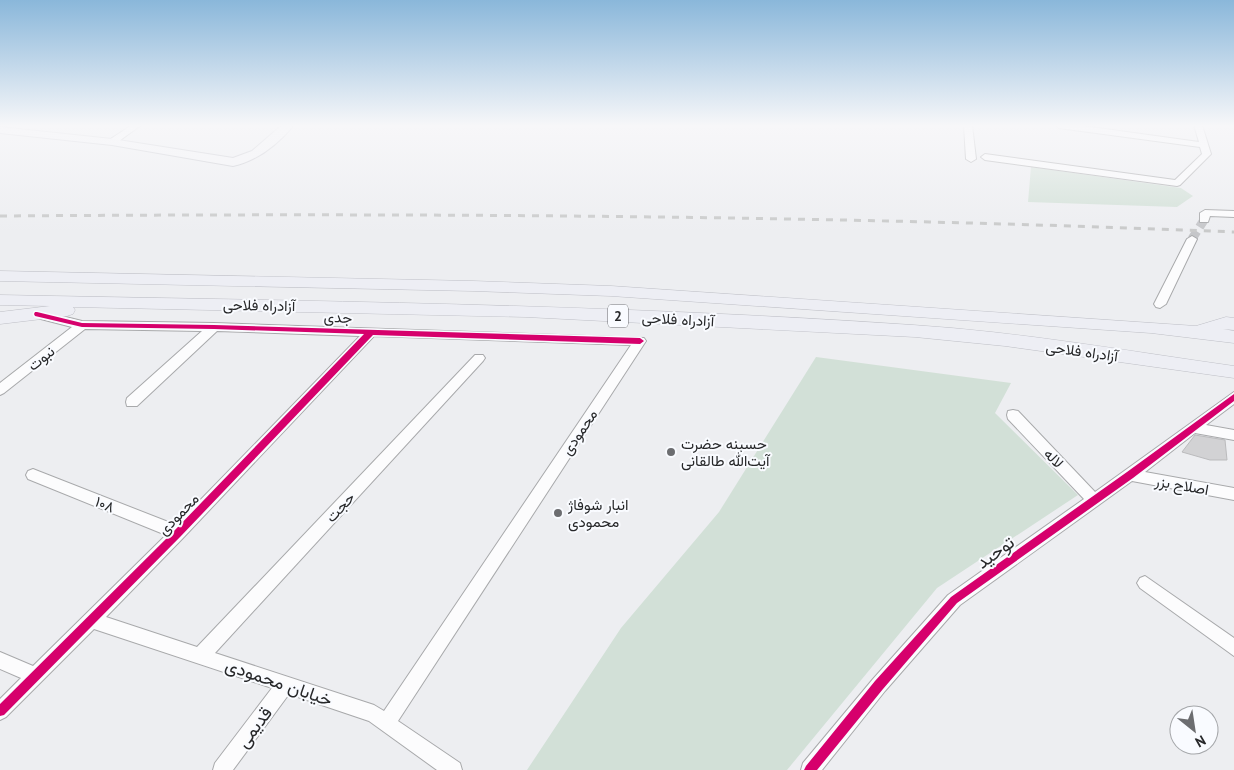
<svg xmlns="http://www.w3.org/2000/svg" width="1234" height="770" font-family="'PT Sans',Vazirmatn,sans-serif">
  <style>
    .green { fill: #d2e0d7 }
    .building { fill: #d2d2d4; stroke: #bbbbbd }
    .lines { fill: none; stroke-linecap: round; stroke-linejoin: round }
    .minor-tunnel { stroke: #c5c6c9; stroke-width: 9; stroke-dasharray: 9 5; stroke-linecap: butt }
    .minor-casing { stroke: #a8a9ab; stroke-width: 2 }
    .major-casing { stroke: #bebfc6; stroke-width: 2 }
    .highway-casing { stroke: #bebfc6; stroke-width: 1 }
    .minor { fill: #fcfcfd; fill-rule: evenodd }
    .major { fill: #f4f4f7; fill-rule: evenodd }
    .highway { fill: #edeef4; fill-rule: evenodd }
    .rail { stroke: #c8c9c9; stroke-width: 3; stroke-dasharray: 7 7; stroke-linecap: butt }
    .cycleway-casing { stroke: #f9fbff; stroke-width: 3 }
    .cycleway { fill: #d6006c; fill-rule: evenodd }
    .poi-dot { fill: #6c6d70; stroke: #f9fbff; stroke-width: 2 }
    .labels { text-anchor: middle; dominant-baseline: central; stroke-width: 4; stroke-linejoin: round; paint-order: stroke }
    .shield { fill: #f9fbff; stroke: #66676a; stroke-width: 1 }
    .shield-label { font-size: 14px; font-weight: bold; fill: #27282a }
    .street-label { font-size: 15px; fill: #27282a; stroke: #f9fbff }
    .poi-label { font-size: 15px; fill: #27282a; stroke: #f9fbff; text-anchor: start }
    .near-street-label { font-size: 18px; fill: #27282a; stroke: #f9fbff }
  </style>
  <rect width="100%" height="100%" fill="#edeef1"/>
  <path class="green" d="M1031,167L1181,188L1193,196L1177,207L1028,202Z
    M816,357L1011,383L995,413L1078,495L937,588L787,770H527L621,628L719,512Z"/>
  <path class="building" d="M1195,435L1225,440L1227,460H1210L1182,452Z"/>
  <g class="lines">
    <path class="minor-tunnel" d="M1192,239L1204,220"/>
    <g class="minor-casing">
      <path id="minor" d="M132,125H141L115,144H109V140Z
        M964,125H972L976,159L971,162L966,159Z
        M1055,125H1076L1199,142L1194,125H1202L1211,154L1180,185L1177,186L985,160L981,157L985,154L1175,180L1202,154L1200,147L1059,128Z
        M1205,210L1234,211V217L1210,216L1208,222H1200V213Z
        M1192,236L1197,239L1166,304L1160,308L1156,307L1154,304L1187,239Z
        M37,310L82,321L214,323L644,338L646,341L644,344L398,721L460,763L462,770H437L369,721L289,694L233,770H213L215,763L272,688L94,629L6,717L0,720V699L21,678L0,669V652L33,666L166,535L28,479L26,475L28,471L33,469L38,471L176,525L360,336L217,331L137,406H127L126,402L127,398L202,331L85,329L4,393L0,395V383L72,327L33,317L31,314ZM374,336L631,345L384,711L374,705L215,653L483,361L485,358L483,355H475L197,647L106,617L183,538Z
        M1234,392V404L1206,425L1234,430V440L1195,433L1145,472L1234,488V500L1132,481L960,605L885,691L822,770H801L803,763L873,679L948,595L1084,499L1008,419L1007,415L1008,411L1013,410L1018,411L1095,492Z
        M1145,576L1234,638V656L1140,588L1137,583L1140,578Z"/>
    </g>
    <g class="major-casing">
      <path id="major" d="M282,125H294C278,144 257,161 233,166L112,145L0,133V127L112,139L233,158L252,151Z"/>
    </g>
    <g class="highway-casing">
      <path id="highway" d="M0,271L473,281L611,286L1196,326L1226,317L1234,318V330L1223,329L1234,331V343L1151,333L611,296L473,291L0,281Z
        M0,295C305,301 609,304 913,325C1021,332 1127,351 1234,366V378L1005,346L915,337L526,317L73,307L75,310L73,314L67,316L0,324V312L50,306L0,305Z"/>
    </g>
    <use href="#minor" class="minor"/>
    <use href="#major" class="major"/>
    <use href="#highway" class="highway"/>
    <path class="rail" d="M0,216C412,213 823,215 1234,232"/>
    <g class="cycleway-casing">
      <path id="cycleway" d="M35,312H37L82,323L214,325L640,338L644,341L640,344L373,335L181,536L4,715L0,716V704L175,530L364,334L214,329L82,327L35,316L34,314Z
        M1234,394V401L1133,478L957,603L883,689L817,770H804L806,766L875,681L951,597L1127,472Z"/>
    </g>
    <use href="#cycleway" class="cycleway"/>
  </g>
  <linearGradient id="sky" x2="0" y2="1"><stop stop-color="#8ab7da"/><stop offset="0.54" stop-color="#f7f7f9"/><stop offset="1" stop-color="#f7f7f9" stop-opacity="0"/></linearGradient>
  <rect width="1234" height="233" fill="url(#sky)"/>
  <g class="poi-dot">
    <circle cx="671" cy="452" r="5"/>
    <circle cx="558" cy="513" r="5"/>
  </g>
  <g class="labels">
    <rect class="shield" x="608" y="304.5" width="20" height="23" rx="4"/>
    <g class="shield-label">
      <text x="618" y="316">2</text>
    </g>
    <g class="street-label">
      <text transform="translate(259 305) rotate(1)">آزادراه فلاحی</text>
      <text transform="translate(338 317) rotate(2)">جدی</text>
      <text transform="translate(678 319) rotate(3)">آزادراه فلاحی</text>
      <text transform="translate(1082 351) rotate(8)">آزادراه فلاحی</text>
      <text transform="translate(41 358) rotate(-39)">نبوت</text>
      <text transform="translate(579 432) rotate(-56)">محمودی</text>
      <text transform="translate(1054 458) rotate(46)">لاله</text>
      <text transform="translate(1182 485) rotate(10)">اصلاح بزر</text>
      <text transform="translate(105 504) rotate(22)">۱۰۸</text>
      <text transform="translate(340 507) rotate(-47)">حجت</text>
      <text transform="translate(178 514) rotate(-46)">محمودی</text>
    </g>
    <g class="poi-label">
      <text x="681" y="443">حسینه حضرت<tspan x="681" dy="17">آیت‌الله طالقانی</tspan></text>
      <text x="568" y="504">انبار شوفاژ<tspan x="568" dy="17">محمودی</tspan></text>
    </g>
    <g class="near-street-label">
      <text transform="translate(995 552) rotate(-36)">توحید</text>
      <text transform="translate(279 682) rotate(19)">خیابان محمودی</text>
      <text transform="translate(254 727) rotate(-53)">قدیمی</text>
    </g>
  </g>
  <g transform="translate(1194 730) rotate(150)"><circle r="24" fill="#f9fbff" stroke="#a5a7aa"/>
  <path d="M0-4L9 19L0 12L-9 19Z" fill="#6c6d70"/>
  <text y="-8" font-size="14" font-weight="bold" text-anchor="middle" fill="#27282a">N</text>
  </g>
</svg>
